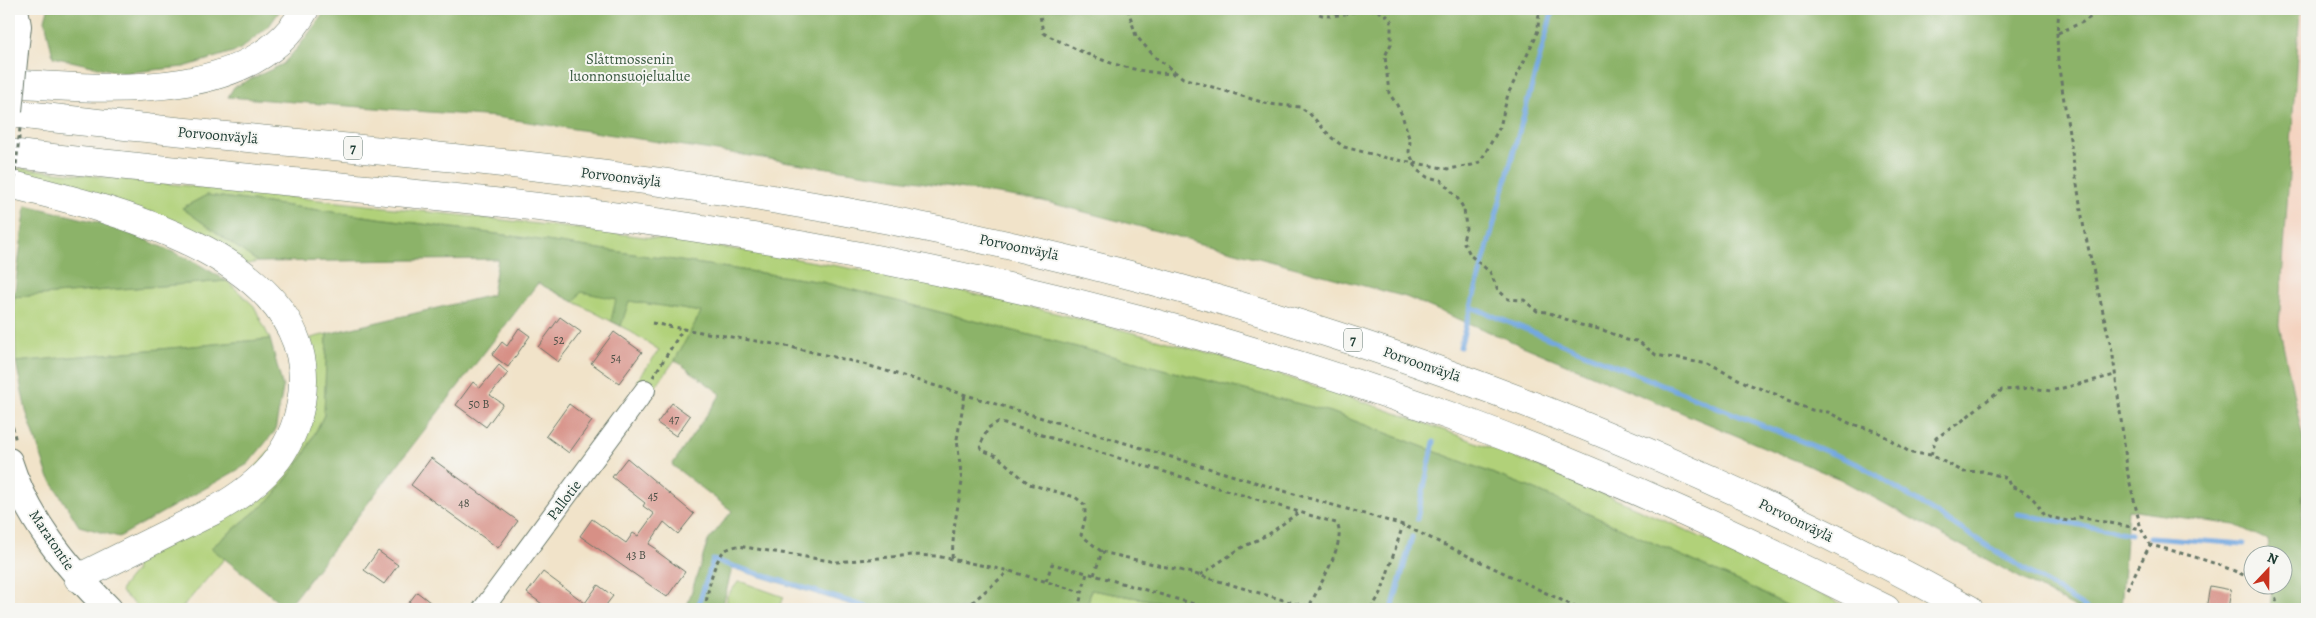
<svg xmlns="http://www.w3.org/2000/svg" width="2316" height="618" font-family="Alegreya,serif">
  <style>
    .built { fill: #f4d3c0 }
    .green { fill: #b1d179; stroke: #688756 }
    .forest { fill: #8cb369; stroke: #56784e }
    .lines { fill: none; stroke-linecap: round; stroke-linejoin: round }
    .stream { stroke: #73a8e0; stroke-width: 5 }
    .building { fill: #d79086 }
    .minor-casing { stroke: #687768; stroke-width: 22 }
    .major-casing { stroke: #687768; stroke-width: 28 }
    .highway-casing { stroke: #687768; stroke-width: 29 }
    .path { stroke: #687768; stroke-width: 3; stroke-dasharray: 4 4; stroke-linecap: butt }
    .minor { stroke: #fff; stroke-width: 20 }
    .major { stroke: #fff; stroke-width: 26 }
    .highway { stroke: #fff; stroke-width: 28 }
    .major-bridge-casing { stroke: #687768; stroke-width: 28; stroke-linecap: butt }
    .path-bridge { stroke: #687768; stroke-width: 3; stroke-dasharray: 4 4; stroke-linecap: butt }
    .major-bridge { stroke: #fff; stroke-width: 26 }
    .labels { text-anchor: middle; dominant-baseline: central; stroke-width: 4; stroke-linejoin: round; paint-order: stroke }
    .number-label { font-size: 12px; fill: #4d5248 }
    .shield { fill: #f6f6f2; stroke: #60746d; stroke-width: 1 }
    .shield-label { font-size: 14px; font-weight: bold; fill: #1f3d34 }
    .park-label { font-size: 15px; fill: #3c5b42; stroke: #f6f6f2 }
    .street-label { font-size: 15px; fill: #1f3d34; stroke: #f6f6f2 }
  </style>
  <rect width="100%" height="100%" fill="#f6f6f2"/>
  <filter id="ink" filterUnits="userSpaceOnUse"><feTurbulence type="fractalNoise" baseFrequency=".02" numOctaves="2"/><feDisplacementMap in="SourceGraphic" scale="10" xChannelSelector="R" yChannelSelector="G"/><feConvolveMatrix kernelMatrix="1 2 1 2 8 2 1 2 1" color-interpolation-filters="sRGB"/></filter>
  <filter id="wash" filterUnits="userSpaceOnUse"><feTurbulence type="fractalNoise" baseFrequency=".0096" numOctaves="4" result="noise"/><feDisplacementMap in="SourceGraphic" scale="20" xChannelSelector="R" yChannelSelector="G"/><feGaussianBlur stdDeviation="1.12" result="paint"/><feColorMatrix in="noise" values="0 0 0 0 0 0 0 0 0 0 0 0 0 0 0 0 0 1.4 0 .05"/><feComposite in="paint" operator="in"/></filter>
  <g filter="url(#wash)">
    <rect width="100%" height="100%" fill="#f1e3c9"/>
    <path class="built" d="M2300,9H2307V609H2300L2304,444L2279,325Z"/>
    <path class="green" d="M19,168C180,185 341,202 503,220C632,235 762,250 890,276C1110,321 1330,382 1539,467C1645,510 1748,558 1851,609H1794L1742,583L1531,488L1331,412L822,282L519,237L207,195L182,208L258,262L243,265L18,180Z
      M548,280L617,299L702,312L675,360L651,393L637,381L659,350L628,330L544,286Z
      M227,281L254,306L270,339L16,362L14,297Z
      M327,334L324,415L304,455L273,497L212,547L225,558L181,609H140L121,592L123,586L136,570L134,562L208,521L307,409L311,338Z
      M739,581L784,597L779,609H726L727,596Z
      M1091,590L1172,604L1188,609H1087Z"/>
    <path class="forest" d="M48,9H281L269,26L239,50L184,67L123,73L53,57L45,20Z
      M327,9H2300L2279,325L2304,444L2300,609H2270L2272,586H2284V556L2269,555L2267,540L2235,525L2128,510L2121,609H2077L1840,479L1406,297L1043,201L496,117L228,97L234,87L283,64L300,45Z
      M207,195L519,237L822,282L1331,412L1531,488L1742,583L1794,609H1188L1172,604L1091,590L1087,609H865L732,568L722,609H686L708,541L732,511L672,465L721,394L675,360L701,312L629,301L621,326L611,321L616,299L581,292L574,302L538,283L287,608L211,548L273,497L304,455L324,415L327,334L492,295L498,259L258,262L182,208Z
      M26,205L117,227L193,261L227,281L14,297Z
      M270,339L283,388L275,431L248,464L119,537L79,526L48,476L26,411L16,362Z"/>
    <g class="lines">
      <path class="stream" d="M1471,307L1553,9
        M1460,347L1471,307L1860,465L2087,609
        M2018,514L2131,534
        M1417,519L1434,442
        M2150,537L2244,544
        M697,609L713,560L873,609
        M1392,609L1412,537"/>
    </g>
    <g id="blocks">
      <path class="building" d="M560,317L581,332L558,362L538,347Z
        M519,328L530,336L508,367L492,355L502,342L507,346Z
        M614,332L642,352L619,383L591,363Z
        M499,365L508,373L490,395L503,404L486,427L456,405L473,382L480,388Z
        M672,403L690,416L676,436L657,423Z
        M569,404L592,421L569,453L546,436Z
        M431,458L518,521L498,548L411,485Z
        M627,458L694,514L678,534L664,522L649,544L657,549L656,551L685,572L667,597L580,536L592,519L626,543L633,533L638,536L654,514L643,506L645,503L612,477Z
        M378,551L398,565L384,584L364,570Z
        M543,572L585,603L598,585L613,596L603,609H549L527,593Z
        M2210,586L2231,590L2228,609H2206Z
        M417,592L439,609H404Z"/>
    </g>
  </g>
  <g filter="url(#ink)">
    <use href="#blocks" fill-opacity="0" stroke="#687768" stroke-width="1"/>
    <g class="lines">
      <g class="minor-casing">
        <path id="minor" d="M483,609L645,390"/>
      </g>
      <g class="major-casing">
        <path id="major" d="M15,51L18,26L15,9
          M9,461C27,519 67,567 109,609"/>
      </g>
      <g class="highway-casing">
        <path id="highway" d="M9,83C100,89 253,105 305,9
          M9,113C239,141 472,154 702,188C1146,253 1576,392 1969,609
          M9,153C235,180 464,193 690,227C957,267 1221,331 1475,425C1616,478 1752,542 1886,609
          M9,184C111,209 326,258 301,403C292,454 261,484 217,509L78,578"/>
      </g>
      <path class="path" d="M1039,9L1043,33C1089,56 1122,72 1175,74
        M1128,9L1136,36L1155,57L1183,78L1268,104L1300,107L1309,113L1332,138L1344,147L1387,158L1449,169L1472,165L1480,162L1500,127L1508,94L1535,39L1538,30L1539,9
        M1313,9C1324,24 1354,10 1369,9
        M1370,9L1384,13L1391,20V44L1385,56L1389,93L1397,105L1402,115L1410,141L1409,152L1417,170L1427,177L1441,180L1458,199L1464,209L1466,228L1463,241L1471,256L1490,272L1498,290L1508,299L1524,300L1537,311L1547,312L1581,325L1603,330L1627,340L1638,341L1656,355L1708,364L1748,384L1778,395L1787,401L1812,410L1828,412L1849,423L1878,432L1911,453L1931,455L1964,472L1982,471L2007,478L2010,486C2029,492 2036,500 2045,516L2068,521L2079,517L2141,529
        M2059,9L2057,33L2058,62L2084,229L2113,356L2128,475L2141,529L2150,545
        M2058,33L2083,22L2103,9
        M9,239L12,205
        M652,323L683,329
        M653,377L683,329L786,346L860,363L1294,494L1403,525L1580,609
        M9,411L16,442
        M1931,455L1936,438L1962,421L1982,404L2002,390L2032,388L2051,391L2115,375
        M952,558L954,528L962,482L957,439L965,394
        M1094,575L1102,552L1188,572L1304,606L1311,603C1319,586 1349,538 1336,523L998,422L988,428L980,446L982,450L997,456L1029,484L1075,497L1085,505V519L1081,535L1102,552
        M1200,575L1241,548L1269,534L1299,512
        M1046,581L1052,564L1087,573
        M2265,586C2275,590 2277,599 2277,609
        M2127,589L2150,545C2186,554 2220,563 2254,580
        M705,609C708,592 711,570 721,555C724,549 732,547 738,546L837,562L912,555L936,556L1010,571L1081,592
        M967,609L976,599L1009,571
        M1078,609L1087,573L1211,609
        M1371,609L1381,593L1403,525"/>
      <use href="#minor" class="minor"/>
      <use href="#major" class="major"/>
      <use href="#highway" class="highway"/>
      <g class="major-bridge-casing">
        <path id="major-bridge" d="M9,111L15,51"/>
      </g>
      <path class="path-bridge" d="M12,204L20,128"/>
      <use href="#major-bridge" class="major-bridge"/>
    </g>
  </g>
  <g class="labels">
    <g class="number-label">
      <text x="559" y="340">52</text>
      <text x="616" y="358">54</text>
      <text x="479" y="404">50 B</text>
      <text x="674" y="419">47</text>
      <text x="653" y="496">45</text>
      <text x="464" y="503">48</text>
      <text x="636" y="555">43 B</text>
    </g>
    <g class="shield">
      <rect x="344" y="136.5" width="18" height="23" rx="4"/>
      <rect x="1344" y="328.5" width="18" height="23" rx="4"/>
    </g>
    <g class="shield-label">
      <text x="353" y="148">7</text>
      <text x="1353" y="340">7</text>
    </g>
    <g class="park-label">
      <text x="630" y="59">Slåttmossenin<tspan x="630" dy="17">luonnonsuojelualue</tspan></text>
    </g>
    <g class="street-label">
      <text transform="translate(218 135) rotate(5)">Porvoonväylä</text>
      <text transform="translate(621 177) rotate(7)">Porvoonväylä</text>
      <text transform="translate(1019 247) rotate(12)">Porvoonväylä</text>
      <text transform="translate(1422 364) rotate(19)">Porvoonväylä</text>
      <text transform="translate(564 500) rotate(-53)">Pallotie</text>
      <text transform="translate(1796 520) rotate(26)">Porvoonväylä</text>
      <text transform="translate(52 540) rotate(56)">Maratontie</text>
    </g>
  </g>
  <rect width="2316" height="618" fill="none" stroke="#f6f6f2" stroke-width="30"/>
  <g transform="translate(2268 570) rotate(22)"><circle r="24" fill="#f6f6f2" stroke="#a0aca6"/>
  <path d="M0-4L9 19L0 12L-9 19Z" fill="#c8321e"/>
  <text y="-8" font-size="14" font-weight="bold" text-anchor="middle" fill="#1f3d34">N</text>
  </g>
</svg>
